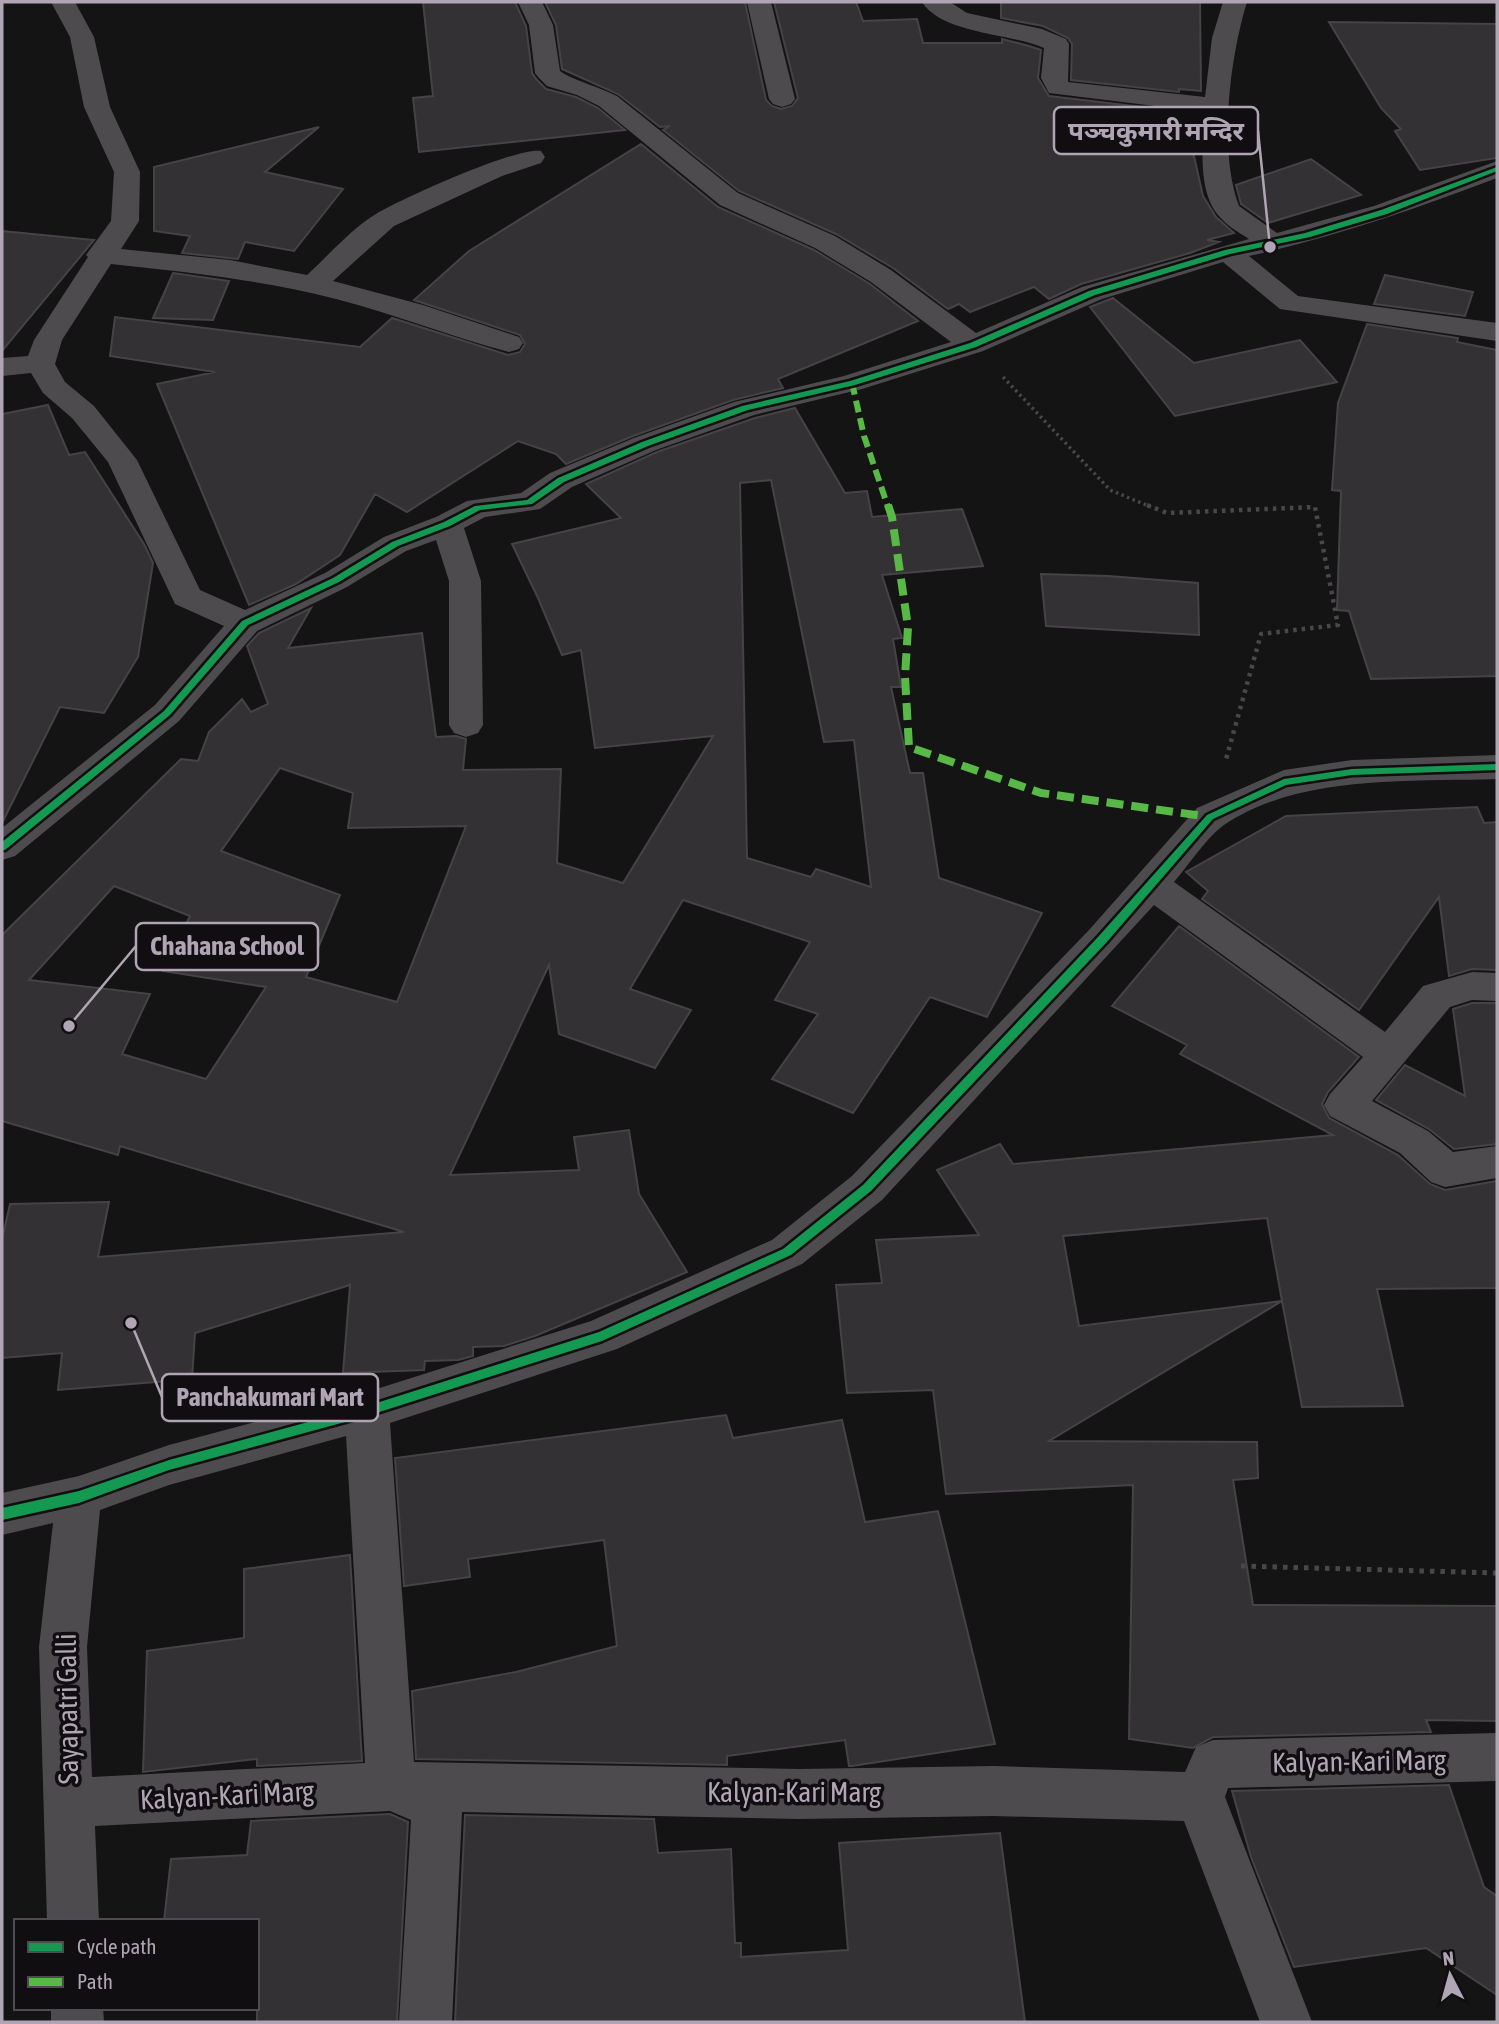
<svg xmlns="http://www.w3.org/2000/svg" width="1499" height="2024" font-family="'Asap Condensed','Noto Sans Devanagari',sans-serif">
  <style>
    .building { fill: #333133; stroke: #464347; stroke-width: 2; fill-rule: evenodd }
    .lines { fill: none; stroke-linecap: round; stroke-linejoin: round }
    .path-far2 { stroke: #4a474b; stroke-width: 3.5; stroke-dasharray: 2.5 3.5; stroke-linecap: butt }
    .path-far1 { stroke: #4a474b; stroke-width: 4.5; stroke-dasharray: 3.5 5; stroke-linecap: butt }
    .path { stroke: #4a474b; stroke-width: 5; stroke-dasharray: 4.5 6; stroke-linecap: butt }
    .minor { fill: #4e4b4f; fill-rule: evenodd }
    .quiet-far1 { stroke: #58b947; stroke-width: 6; stroke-dasharray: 12 6; stroke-linecap: butt }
    .quiet { stroke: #58b947; stroke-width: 8; stroke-dasharray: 17 8; stroke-linecap: butt }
    .cycleway-casing { stroke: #100e10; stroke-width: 5 }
    .cycleway { fill: #139951; fill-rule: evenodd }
    .labels { text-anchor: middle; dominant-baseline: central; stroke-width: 7; stroke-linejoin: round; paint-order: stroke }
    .near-street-label { font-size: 28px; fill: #b0a5b4; stroke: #100e10 }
    .leader { fill: none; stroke: #b0a5b4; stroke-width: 2.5 }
    .callout-dot { fill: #b0a5b4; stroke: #100e10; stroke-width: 2.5 }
    .callout { fill: #100e10; stroke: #b0a5b4; stroke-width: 2.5 }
    .callout-label { font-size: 26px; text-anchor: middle; font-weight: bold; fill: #b0a5b4 }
  </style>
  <rect width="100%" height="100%" fill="#141414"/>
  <path class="building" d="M423,2H515L526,26L532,73L537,80L546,89L576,97L598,108L625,130L419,152L413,98L433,96Z
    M545,2H745L766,100L772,106L781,109L792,106L798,98L774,2H856L863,21L917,19L923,43H1002V39L1029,46L1041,50L1038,78L1049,96L1184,112L1203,196L1216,217L1234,233L1207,240L1219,242L1190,253L1081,284L1049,299L1034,287L970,312L959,304L948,309L893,268L836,234L739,191L663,130L670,126L660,127L618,94L562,69L556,25Z
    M1001,2H1200L1201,91L1179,89V92L1071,80L1072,44L1068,38L1043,26L1001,18Z
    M1329,22L1497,24V158L1420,170L1395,131L1401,129L1381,108Z
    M319,127L265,172L343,189L294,251L245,242L238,259L182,253L190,236L154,231V167Z
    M641,144L718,207L814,250L870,284L918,321L778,379L783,388L733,400L633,436L566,464L556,454L518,441L407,512L375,494L340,555L296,584L249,605L157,384L215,372L110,356L115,317L360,347L392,318L508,355L520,352L525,344L520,335L414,300L469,251Z
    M1311,159L1361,195L1268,223L1241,204L1236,185Z
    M2,231L94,240L2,351Z
    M173,273L229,281L213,320L153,318Z
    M1385,275L1473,292L1465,316L1374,304Z
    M1113,298L1194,363L1300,340L1337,382L1175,416L1090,307Z
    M1367,324L1458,338L1457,342L1497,350V676L1371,679L1349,611L1337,610L1341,491L1332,490L1338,403Z
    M48,405L69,455L85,452L144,544L153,563L138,657L104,713L60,707L2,823V414Z
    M795,408L845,493L867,491L872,517L962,509L983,566L882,575L902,638L893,639L901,687H891L910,773H923L939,878L1042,913L987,1017L930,997L853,1113L772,1079L818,1014L775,1000L810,942L683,900L630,989L691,1010L655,1068L559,1034L549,965L450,1175L579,1170L574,1137L629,1130L639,1194L687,1272L535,1336L504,1346L473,1347V1356L458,1360L425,1361L424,1370L343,1373L350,1285L195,1333L192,1379L58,1390L62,1353L2,1358V1239L10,1204L109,1202L98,1257L404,1232L120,1146L118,1155L2,1121V935L181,759L198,761L209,732L242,699L251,712L268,704L247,646L259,633L311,608L288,648L422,633L436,737L456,736L466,739L463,770L561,769L557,863L623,883L713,736L595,748L581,650L562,655L538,598L512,544L621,518L586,484L657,452L755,418ZM771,480L824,742L854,740L871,887L816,869L811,877L747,858L740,483ZM280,768L353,793L348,828L466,826L397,1002L306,977L340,895L221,851ZM114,886L190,916L163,971L266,987L206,1079L122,1054L150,994L29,980Z
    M1041,574L1108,576L1198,583L1199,635L1046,626Z
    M1477,807L1484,823L1497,822V970L1472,969L1449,976L1439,897L1359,1010L1202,899L1208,891L1186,872L1286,816Z
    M1179,926L1359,1057L1328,1092L1322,1104L1329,1118L1398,1155L1430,1184L1445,1190L1497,1181V1288L1377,1289L1403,1406L1302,1407L1282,1301L1049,1441L1257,1442L1258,1478L1233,1480L1253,1605L1497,1606V1721L1426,1720L1431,1732L1213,1737L1193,1748L1129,1739L1133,1485L946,1494L933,1390L847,1393L836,1285L882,1283L876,1240L979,1235L937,1170L1000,1144L1013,1164L1333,1135L1180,1054L1187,1045L1112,1006ZM1267,1218L1282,1301L1079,1326L1063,1236Z
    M1472,1003H1497V1144L1454,1149L1429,1129L1376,1100L1405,1065L1465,1096L1453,1009Z
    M726,1415L733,1438L842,1420L865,1522L938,1511L995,1744L852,1766H849L845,1740L727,1756V1765L416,1759L412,1691L516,1672L617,1646L604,1540L468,1559L470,1577L404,1586L395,1458Z
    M350,1555L362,1761L257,1766V1759L143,1772L147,1651L244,1638V1569Z
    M1449,1785L1484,1887L1497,1896V1995L1426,1948L1294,1967L1251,1857L1232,1791Z
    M390,1814L408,1822L397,2022H257V1921H164L171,1859L247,1855L251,1821Z
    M465,1815L654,1819L658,1853L731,1849L735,1943H741V1957L848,1950L839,1843L1000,1833L1025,2022H455Z"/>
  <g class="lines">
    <path class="path-far2" d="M1003,377L1110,490L1151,507"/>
    <path class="path-far1" d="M1147,505L1167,513L1315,507L1338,625L1261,634L1225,763"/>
    <path class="path" d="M1241,1566L1497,1573"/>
    <path class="minor" d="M51,2H75L94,37L110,107L140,172L139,221L121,249L230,260L307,275C328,256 352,228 376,214C401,199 518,146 541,151L545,157L541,163L502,176L394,226L333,281L423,305L519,337L523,343L519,349L509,352C451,337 395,314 336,299C262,280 187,272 111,264L62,340L55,364L65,382L94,406L137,460L200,590L245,610L325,573L384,537L436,517L467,501L521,493L550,473L634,438L734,402L844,376L951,342L871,282L815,248L720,205L599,106L577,95L547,86L539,78L535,73L529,25L518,2H542L553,25L560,71C568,78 604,89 617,96L738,193L835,236L891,270L976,333L1082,287L1249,239C1238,232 1226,225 1218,215C1197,190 1203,143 1204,112L1049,93L1041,78L1044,48C1010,33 942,34 922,2H950L967,13L1042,29L1066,39L1069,44L1068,82L1205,97L1212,38L1223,2H1247C1230,57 1218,151 1239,206L1277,233L1374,206L1497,161V178C1415,209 1335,237 1249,256L1298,296L1497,323V341L1280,309L1223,262L1102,299L983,351L862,389L754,415L656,450L572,487L540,509L485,517L464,528L481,581L483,725L478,733L466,737L454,733L449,725V581L436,540L406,551L347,587L257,631L179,721L15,856L2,860V828L155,705L224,626L175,604L108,462L72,418L43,393L31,373L2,376V358L28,356L34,340L88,257L86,255L111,221L114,172L84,107L70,37Z
      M747,2H771L795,99L791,104L782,107L773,104L769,99Z
      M1497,755V779C1409,782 1300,774 1224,825C1207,837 1188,866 1174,882L1385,1032L1423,986L1472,972L1497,973V1001L1472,1000L1450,1007L1372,1101L1428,1131L1453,1152L1497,1146V1178L1445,1187L1431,1182L1400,1153L1330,1116L1324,1105L1330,1094L1363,1057L1154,905L882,1200L802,1264L617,1349L390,1423L414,1762L799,1769L994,1766L1185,1772L1196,1747L1213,1740L1497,1733V1781L1228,1788L1225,1797L1312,2022H1260L1184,1821L994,1816L799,1819L462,1812L452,2022H399L411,1820L390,1811L95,1826L99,1921H47L39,1647L53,1523L2,1535V1493L79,1476L169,1445L367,1392L591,1321L772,1240L852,1176L1089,930L1197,808L1284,770L1352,760ZM346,1436L365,1763L92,1777L87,1647L100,1510L169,1485Z
      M51,2008H103L104,2022H51Z"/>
    <path class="quiet-far1" d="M852,383L864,436L888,507"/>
    <path class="quiet" d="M888,505L892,517L908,627L905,677L909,747L1041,793L1210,817"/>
    <g class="cycleway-casing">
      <path id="cycleway" d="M1497,167V171L1387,214L1310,237L1230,254L1095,295L976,347L855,385L748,410L648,446L564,482L532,504L480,510L450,526L398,546L339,582L248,625L170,715L5,850H2V842L164,711L242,621L333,578L392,542L444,522L475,506L527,500L558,478L642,442L742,406L850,381L970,343L1089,291L1225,250L1305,233L1381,210Z
        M1497,764V770L1352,775L1286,785L1213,819L1106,943L871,1191L791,1255L602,1341L367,1416L169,1470L79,1503L2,1520V1508L79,1491L169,1460L367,1406L599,1332L783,1249L863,1185L1098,937L1207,815L1284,779L1352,769Z"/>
    </g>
    <use href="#cycleway" class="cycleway"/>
  </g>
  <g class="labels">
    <g class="near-street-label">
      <text transform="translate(67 1709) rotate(-91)">Sayapatri Galli</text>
      <text transform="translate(1359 1761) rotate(-1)">Kalyan-Kari Marg</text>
      <text x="794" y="1792">Kalyan-Kari Marg</text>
      <text transform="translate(227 1795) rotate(-3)">Kalyan-Kari Marg</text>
    </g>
  </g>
  <path class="leader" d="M1270 247L1258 131M69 1026L136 946M131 1323L162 1397"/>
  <g class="callout-dot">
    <circle cx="1270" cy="247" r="7"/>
    <circle cx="69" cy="1026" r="7"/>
    <circle cx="131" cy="1323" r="7"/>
  </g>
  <g class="callout">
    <rect x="1054" y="107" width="204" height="47" rx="7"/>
    <rect x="136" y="923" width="182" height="47" rx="7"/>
    <rect x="162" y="1374" width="216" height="47" rx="7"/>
  </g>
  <g class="callout-label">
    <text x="1156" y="140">पञ्चकुमारी मन्दिर</text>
    <text x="227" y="955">Chahana School</text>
    <text x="270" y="1406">Panchakumari Mart</text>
  </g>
  <rect width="1499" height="2024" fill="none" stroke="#b0a5b4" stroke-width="7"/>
  <rect x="14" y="1919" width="245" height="91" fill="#100e10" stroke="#504a52" stroke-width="2"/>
  <rect x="28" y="1942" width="35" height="10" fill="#139951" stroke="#504a52" stroke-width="2"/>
  <text x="77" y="1954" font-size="21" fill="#b0a5b4">Cycle path</text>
  <rect x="28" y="1977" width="35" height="10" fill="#58b947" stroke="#504a52" stroke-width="2"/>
  <text x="77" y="1989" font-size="21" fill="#b0a5b4">Path</text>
  <g transform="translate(1450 1975) rotate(354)" stroke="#100e10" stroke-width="5" paint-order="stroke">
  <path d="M0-5L12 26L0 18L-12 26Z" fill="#b0a5b4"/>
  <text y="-10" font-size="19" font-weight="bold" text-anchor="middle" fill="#b0a5b4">N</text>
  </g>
</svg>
